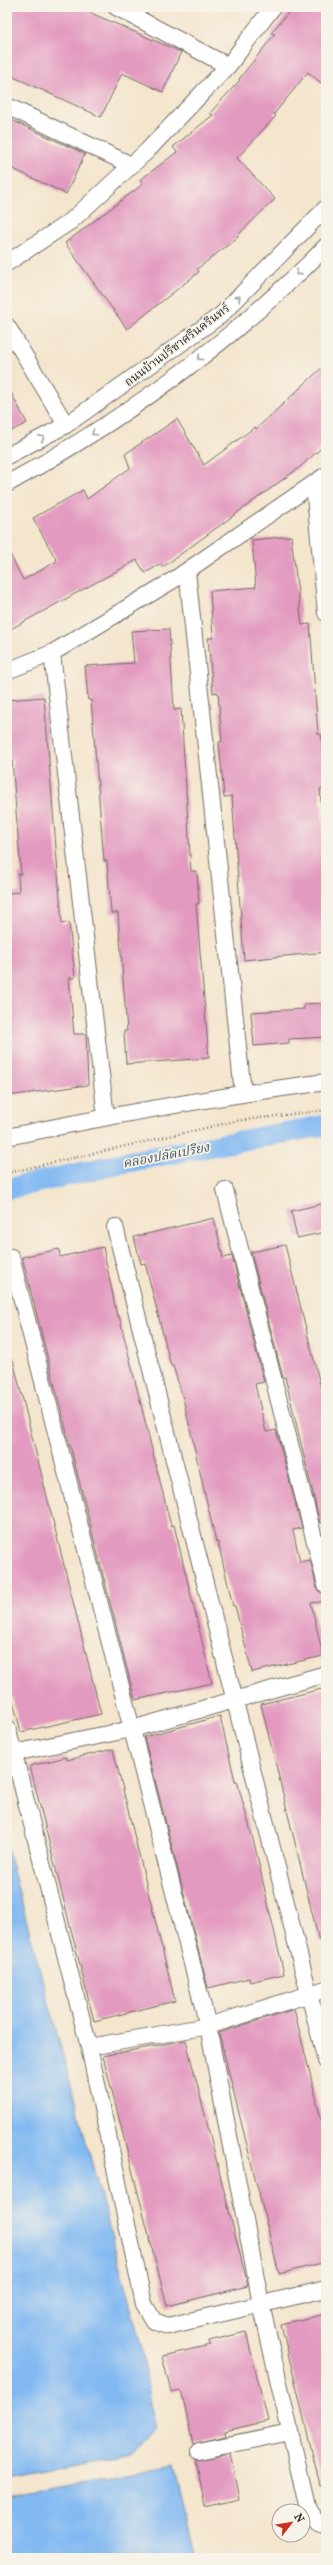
<svg xmlns="http://www.w3.org/2000/svg" width="333" height="2565" font-family="'IM FELL French Canon','Noto Serif Thai',serif">
  <style>
    .water { fill: #82b9f2; stroke: #56728e }
    .lines { fill: none; stroke-linecap: round; stroke-linejoin: round }
    .canal { stroke: #82b9f2; stroke-width: 21 }
    .building { fill: #e39ac0 }
    .minor-casing { stroke: #716c64; stroke-width: 18 }
    .path { stroke: #716c64; stroke-width: 2.5; stroke-dasharray: 1 3; stroke-linecap: butt }
    .minor { stroke: #fff; stroke-width: 16 }
    .oneway { stroke: #a0a0a0 }
    .labels { text-anchor: middle; dominant-baseline: central; stroke-width: 3.5; stroke-linejoin: round; paint-order: stroke }
    .street-label { font-size: 12px; fill: #2b2b2b; stroke: #f7f3e8 }
    .water-label { font-size: 13px; font-style: italic; fill: #455667; stroke: #f7f3e8 }
  </style>
  <rect width="100%" height="100%" fill="#f7f3e8"/>
  <filter id="ink" filterUnits="userSpaceOnUse"><feTurbulence type="fractalNoise" baseFrequency=".025" numOctaves="2"/><feDisplacementMap in="SourceGraphic" scale="8" xChannelSelector="R" yChannelSelector="G"/><feConvolveMatrix kernelMatrix="1 2 1 2 8 2 1 2 1" color-interpolation-filters="sRGB"/></filter>
  <filter id="wash" filterUnits="userSpaceOnUse"><feTurbulence type="fractalNoise" baseFrequency=".012" numOctaves="4" result="noise"/><feDisplacementMap in="SourceGraphic" scale="16" xChannelSelector="R" yChannelSelector="G"/><feGaussianBlur stdDeviation="0.9" result="paint"/><feColorMatrix in="noise" values="0 0 0 0 0 0 0 0 0 0 0 0 0 0 0 0 0 1.4 0 .05"/><feComposite in="paint" operator="in"/></filter>
  <g filter="url(#wash)">
    <rect width="100%" height="100%" fill="#f4e5cd"/>
    <path class="water" d="M7,1848L142,2349L155,2429L132,2455L7,2478Z
      M174,2467L195,2558H7V2496Z"/>
    <g class="lines">
      <path class="canal" d="M7,1189L137,1160L326,1125"/>
    </g>
    <g id="blocks">
      <path class="building" d="M7,7H82L92,12L91,13L181,52L163,92L122,73L101,117L7,74Z
        M293,7H326V87L308,72L274,114L276,116L237,158L275,199L237,236L238,237L197,269L199,272L127,329L65,243L143,184L140,180L177,152L173,147L213,115L210,113L240,80L239,79L275,34L271,33Z
        M7,118L85,154L66,194L7,166Z
        M326,364V444L300,467L163,567L161,564L145,573L137,560L7,631V548L23,580L57,561L33,518L83,490L87,499L130,468L125,454L177,419L204,465L255,427L256,429Z
        M7,385L27,423L7,433Z
        M291,536L302,625L310,624L318,734H321L326,788L320,789L326,866V952L244,960L232,796L224,797L219,742H222L218,692L213,693L208,638H213L210,591L256,587L252,540Z
        M169,629L174,710L181,709L191,871H197L199,904H196L209,1058L126,1064L124,1031H127L118,913H111L107,861H104L91,700H88L85,666L134,663L131,631Z
        M44,697L62,924L69,922L75,978H69L74,1034H86L88,1085L7,1096V893L19,892L18,874H21L12,759L9,760L7,731V700Z
        M326,1003V1037L289,1039V1043L254,1046L251,1012L304,1009V1004Z
        M326,1203V1232L297,1238L291,1211Z
        M214,1218L223,1258L232,1256L264,1382L255,1384L266,1432L276,1430L302,1528L293,1530L300,1562L310,1560L317,1588L320,1592L326,1594V1601L311,1603L323,1656L252,1672L235,1606H233L218,1542H216L183,1398L173,1366H171L145,1263L141,1264L134,1237Z
        M285,1245L321,1388L326,1387V1522L320,1523L285,1377L283,1378L251,1252Z
        M103,1247L117,1316H119L171,1526L174,1525L212,1683L135,1700L22,1257L59,1249L60,1257Z
        M13,1360L101,1714L21,1732L7,1677V1361Z
        M326,1688V1941H319L261,1704Z
        M220,1716L235,1781H237L255,1847L284,1974L250,1982L249,1978L208,1988L144,1737Z
        M113,1749L175,2001L94,2021L30,1766L66,1757L67,1760Z
        M294,2009L326,2138V2262L279,2274L219,2033Z
        M186,2040L248,2286L167,2306L103,2056Z
        M326,2314V2485H320L281,2324Z
        M246,2332L268,2421L225,2431L226,2436L193,2444L181,2390L171,2392L162,2356L210,2345L209,2341Z
        M230,2454L239,2499L205,2507L196,2460Z"/>
    </g>
  </g>
  <g filter="url(#ink)">
    <use href="#blocks" fill-opacity="0" stroke="#716c64" stroke-width="1"/>
    <g class="lines">
      <g class="minor-casing">
        <path id="minor" d="M116,7L228,66
          M7,106L131,165
          M7,263L71,221L147,151L228,66L273,7
          M7,326L66,425
          M7,456L66,425L221,315L326,208
          M7,484C103,431 193,370 274,296C291,280 310,264 326,246
          M314,485L326,613
          M187,571L243,1093
          M52,653L106,1117
          M7,671L52,653L175,579L326,475
          M7,1137C113,1115 219,1096 326,1082
          M225,1190L326,1585
          M115,1227L326,2061
          M11,1257L208,2026L261,2304L308,2510L318,2524L326,2526
          M7,1727L89,2047L144,2304L154,2321L168,2326L326,2289
          M14,1753L132,1729L326,1674
          M89,2047L208,2026L326,1989
          M199,2451L290,2432"/>
      </g>
      <path class="path" d="M7,1173L236,1121L326,1110"/>
      <use href="#minor" class="minor"/>
    </g>
    <defs><path id="oneway-chevron" d="M-2-3.5L2.5 0L-2 3.5" fill="none" stroke-width="1.6" stroke-linecap="round" stroke-linejoin="round"/></defs>
    <g class="oneway">
      <use href="#oneway-chevron" transform="translate(298 273) rotate(137)"/>
      <use href="#oneway-chevron" transform="translate(238 298) rotate(-45)"/>
      <use href="#oneway-chevron" transform="translate(200 358) rotate(142)"/>
      <use href="#oneway-chevron" transform="translate(94 433) rotate(146)"/>
      <use href="#oneway-chevron" transform="translate(42 438) rotate(-27)"/>
    </g>
  </g>
  <g class="labels">
    <g class="street-label">
      <text transform="translate(177 345) rotate(-37)">ถนนบ้านปรีชาศรีนครินทร์</text>
    </g>
    <g class="water-label">
      <text transform="translate(166 1155) rotate(-11)">คลองปลัดเปรียง</text>
    </g>
  </g>
  <rect width="333" height="2565" fill="none" stroke="#f7f3e8" stroke-width="24"/>
  <g transform="translate(291 2523) rotate(59)"><circle r="19" fill="#f7f3e8" stroke="#a5a39c"/>
  <path d="M0-3L7 15L0 10L-7 15Z" fill="#c8321e"/>
  <text y="-6" font-size="11" font-weight="bold" text-anchor="middle" fill="#2b2b2b">N</text>
  </g>
</svg>
